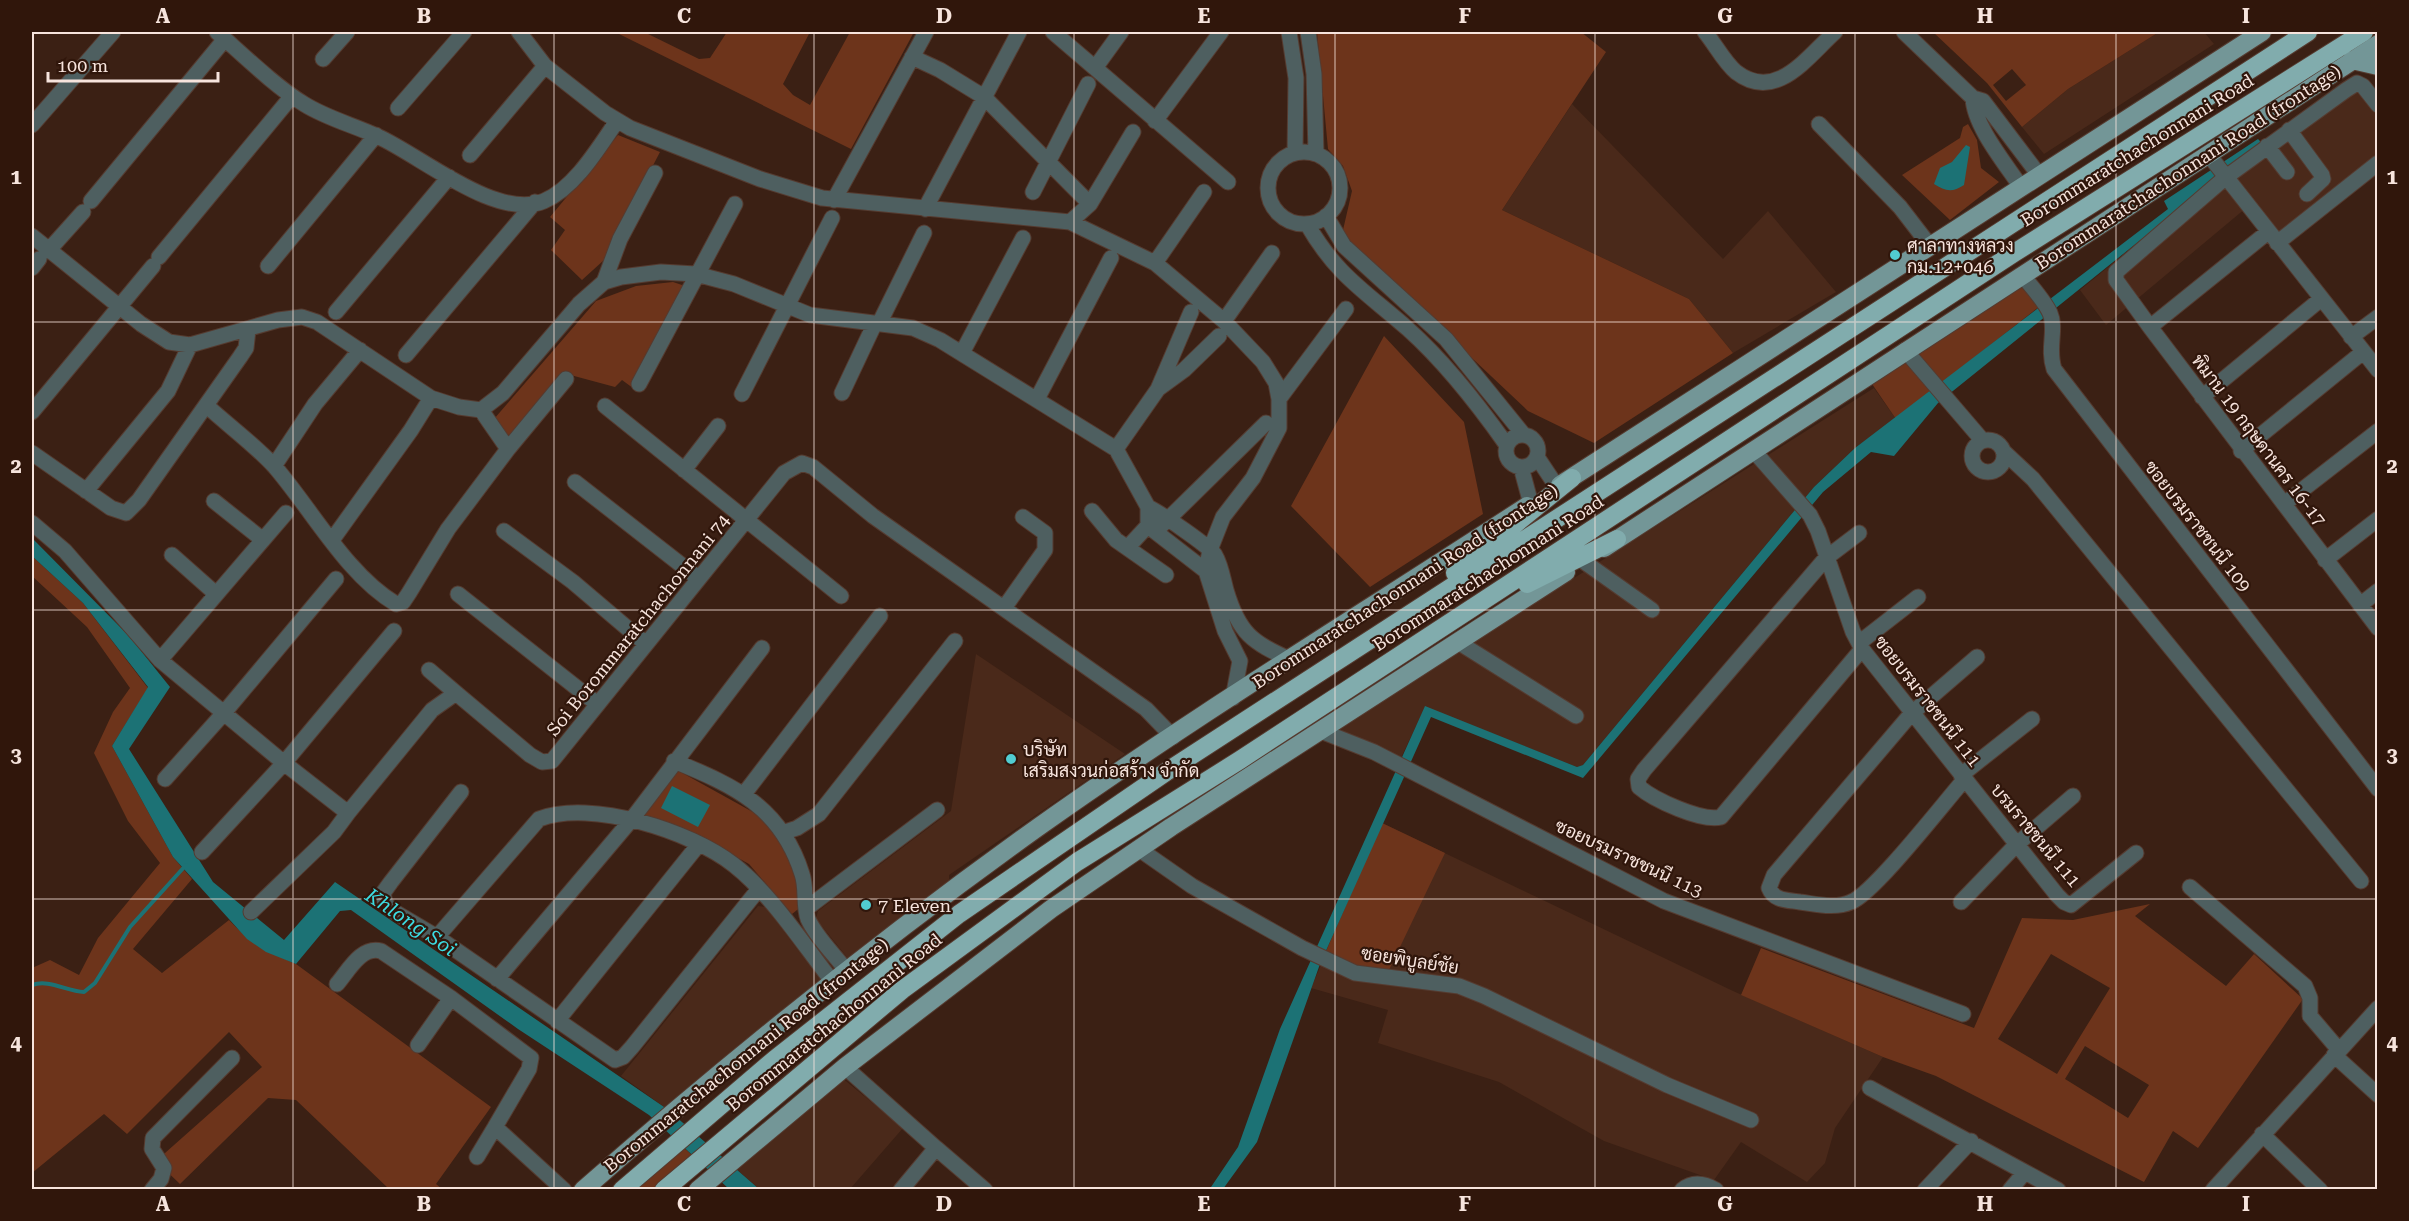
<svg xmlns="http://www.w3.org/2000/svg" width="2409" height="1221" font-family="'Roboto Serif',Sarabun,serif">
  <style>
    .built { fill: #4a291a }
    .green { fill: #6d341b; fill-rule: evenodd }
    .water { fill: #1c7275 }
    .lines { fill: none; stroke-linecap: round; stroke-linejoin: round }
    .stream { stroke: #1c7275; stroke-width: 4 }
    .minor-casing { stroke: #553b30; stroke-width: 17 }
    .major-casing { stroke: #553b30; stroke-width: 20 }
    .highway-casing { stroke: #553b30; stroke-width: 20 }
    .minor { stroke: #4e5f60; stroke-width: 15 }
    .major { stroke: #739697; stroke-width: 18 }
    .highway { stroke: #81acad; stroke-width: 18 }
    .grid { fill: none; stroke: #f7e4dd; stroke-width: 1.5; stroke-opacity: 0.55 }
    .poi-dot { fill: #51ccd1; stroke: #30160b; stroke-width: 2 }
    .labels { text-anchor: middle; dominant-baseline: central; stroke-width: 4.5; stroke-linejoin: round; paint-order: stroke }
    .street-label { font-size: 18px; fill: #f7e4dd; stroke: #30160b }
    .poi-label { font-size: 18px; fill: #f7e4dd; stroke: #30160b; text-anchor: start }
    .water-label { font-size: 20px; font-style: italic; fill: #3cdce2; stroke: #30160b }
    .neatline { fill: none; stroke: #f7e4dd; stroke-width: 2 }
    .grid-label { font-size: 20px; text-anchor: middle; font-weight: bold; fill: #f7e4dd }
  </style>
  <rect width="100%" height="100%" fill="#3b2014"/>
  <path class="built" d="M2159,32H2204L2214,44L2044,154L2022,127L2068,89Z
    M2359,75L2377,99V154L2278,233L2252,203L2106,325L2080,290L2261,142Z
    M1572,104L1723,259L1768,211L1836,292L1733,353L1689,299L1502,210Z
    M1874,388L1896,419L1855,448L1814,487L1583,765L1577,767L1425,707L1400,760L1336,729Z
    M976,654L1125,754L949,875V883L850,961L816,919L818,911L951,811Z
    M1382,823L1733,991L1883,1057L1835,1128L1825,1163L1807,1182L1741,1142L1714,1180L1604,1141L1499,1082L1378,1043L1388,1010L1311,988Z
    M758,906L766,907L822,982L667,1109L621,1076Z
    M841,1077L903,1128L850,1189H759L734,1167Z"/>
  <path class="green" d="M615,32H644L699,59L710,58L727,32H810L783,84L793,95L810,105L850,32H914L851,149Z
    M1317,32H1581L1606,52L1502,210L1689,299L1733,353L1594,443L1528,411L1353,246L1343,230L1352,191L1343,166L1328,149Z
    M1933,32H2159L2068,89L2022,127L1987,83ZM2012,69L2026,85L2006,101L1993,85Z
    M1968,124L1977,140L1981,168L1999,182L1950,220L1902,175L1960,138L1963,127Z
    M618,135L660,152L604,260L582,280L551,250L565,230L550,217Z
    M673,282L685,286L637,391L622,380L615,387L563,373L513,436L504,434L494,419L596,301L636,286Z
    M2022,283L2040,306L1896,419L1870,381Z
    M1384,336L1464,422L1483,514L1370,587L1291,506Z
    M32,556L83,603L148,688L112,746L173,857L192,879L133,949L162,973L229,920C249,942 269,952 296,964L491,1107L436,1184L442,1189H389L296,1100L268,1098L180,1184L156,1161L262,1067L229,1032L127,1134L104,1114L32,1173V968L50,960L79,975L98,938L160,863L128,821L94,753L113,712L130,688L87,627L32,576Z
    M677,770L760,816L787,850L807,902L792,914L749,864L700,837L641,818Z
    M1382,823L1445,853L1389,970L1369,971L1326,951Z
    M2150,904L2135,916L2226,986L2254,954L2303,999L2198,1148L2173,1131L2144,1182L1936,1076L1883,1057L1741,995L1761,948L1974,1028L2022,918L2073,920ZM2051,954L2110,988L2057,1074L1998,1039ZM2085,1046L2149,1085L2128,1118L2065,1079Z
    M681,1145L693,1156L655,1189L631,1190Z"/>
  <path class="water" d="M2258,139L2261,142L2220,176L1938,403L1894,456L1871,452L1823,492L1583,778L1431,717L1320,964L1257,1142L1223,1189L1209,1190L1238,1147L1280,1029L1425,706L1577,767L1583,765L1814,487L1855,448L2168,209L2164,201Z
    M1966,145L1970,147L1964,185C1952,193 1945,191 1934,184L1940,168L1952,162Z
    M32,538L129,636L170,687L129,749L213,882L284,940L335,882L667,1109L759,1189H729L649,1115L518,1029L351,910L340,911L296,964L266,952L247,939L173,857L112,746L148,687L83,603L32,556Z
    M672,786L710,805L698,827L661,808Z"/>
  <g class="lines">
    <path class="stream" d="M32,985C49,979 66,991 84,992L95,983L130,927L186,865"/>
    <g class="minor-casing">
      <path id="minor" d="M217,32C242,54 276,87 304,104C328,119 354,125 379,137C421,156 497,221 544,201C575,188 599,147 617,121
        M519,32L545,66L605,113L630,128L760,179L822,198L1070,222L1155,263L1224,321L1263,362L1276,383L1279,399V428L1253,478L1223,517L1210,550L1206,571L1225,631L1240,661L1233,698
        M1053,32L1228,182
        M1289,32L1296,78L1295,153
        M1308,32L1314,74L1316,154
        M1705,32C1715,44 1724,62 1736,72C1776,103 1807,57 1835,32
        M1904,32L1973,98L1983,101L2039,175
        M912,57L940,70L984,97L1090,204
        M323,59L347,32
        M1095,68L1121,32
        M1973,98C1974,126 2005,163 2021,187
        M2378,105L2363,86L2357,83L2346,90L2226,177L2116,272V280L2150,327L2378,628
        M398,108L464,32
        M1155,121L1221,32
        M1819,124L1900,207L1930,246
        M32,125L113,32
        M2289,130L2322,175L2323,179L2307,194
        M2267,146L2287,172
        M1268 188a36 36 0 1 1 72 0a36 36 0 1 1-72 0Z
        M2208,154L2378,370
        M470,155L545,66
        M1033,192L1088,84
        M834,200L926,32
        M91,201L225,39
        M925,209L1019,32
        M1326,216L1344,246L1446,339L1523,434
        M1070,222L1090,204L1133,132
        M1307,224C1337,276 1365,291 1408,329C1446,363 1477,403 1506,444
        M32,236L141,324L169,342L190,345L278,320L302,317L317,322L431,398L459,407L481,410L503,393L579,304L604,282L621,277L661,272L696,274L734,284L810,315L913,328L940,340L1116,449L1148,507V526L1206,571
        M2277,243L2378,163
        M48,251L83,212
        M159,257L292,96
        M1155,263L1204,192
        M268,266L376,135
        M32,268L39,259
        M2022,275C2031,286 2044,300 2050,313C2057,329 2047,348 2054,369L2378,789
        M604,282L620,239L655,173
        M336,312L449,177
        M1224,321L1272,253
        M879,324L924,233
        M2150,327L2268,232
        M2351,337L2378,317
        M1905,350L1983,441
        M962,353L1023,238
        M406,355L535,202
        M639,384L735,204
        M1158,389L1184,370L1219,336
        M842,393L875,323
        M742,394L832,218
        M2202,397L2321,299
        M1037,399L1111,258
        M1279,399L1346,309
        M207,406C229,426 255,445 275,467C312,510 347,575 396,604L403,602L409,593L448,529L508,449L566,379
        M605,406L841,596
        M481,410L508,449
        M32,412L153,266
        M1506 451a16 16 0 1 1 32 0a16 16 0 1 1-32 0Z
        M1972 456a16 16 0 1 1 32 0a16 16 0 1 1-32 0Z
        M1116,449L1158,389L1191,312
        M1753,450L1810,515L1818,531L1853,632L1862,649L2057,895L2064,902L2071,905L2136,853
        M2003,451L2033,479L2361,881
        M2241,451L2363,352
        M32,453L111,508L126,513L139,500L240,357L246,348L248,330
        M1537,457L1557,487
        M274,466L315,404L360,350
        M1521,467L1531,504
        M684,470L718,426
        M575,482L698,578
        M86,491L168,391L190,345
        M214,501L263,540
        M2284,504L2378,431
        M1148,507C1159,512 1209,546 1215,555C1221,565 1223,579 1226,590C1239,634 1252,642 1291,660
        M1092,511L1116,540L1166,575
        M32,523L65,551L160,660L284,763L348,813L432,710L456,693L530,755L542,762L552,761L784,473L802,463L813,467L873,516L1146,709L1173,737
        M1161,526L1266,423
        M504,531L573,582L646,644
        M1859,533L1826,558L1644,770L1638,779L1639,787C1654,800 1702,822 1721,817L1862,649
        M332,540L411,430L431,398
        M1128,547L1154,519
        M172,555L216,594
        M2325,560L2378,519
        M1583,561L1652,610
        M458,594L596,703
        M2360,605L2378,591
        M1004,608L1045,550V533L1023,517
        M1458,642L1576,716
        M1859,643L1918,597
        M160,660L286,513
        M429,670L456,693
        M1321,731L1374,752L1664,901L1963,1014
        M674,761C735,786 781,807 802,874C807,888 803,905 808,919C816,937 834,954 846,970
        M1961,775L2032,719
        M165,779L223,714L336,579
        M1964,780C1943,804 1874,893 1851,902C1835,909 1816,904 1800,902C1787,900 1774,901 1769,888L1774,875L1911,714L1977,657
        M461,792L391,882L383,893L385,903L393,911L437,937L615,1060L623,1057L632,1047L758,890
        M744,794L880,616
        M785,832L797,828L819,814L955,641
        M1139,849L1192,886L1302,948L1355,973L1459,986L1484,996L1667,1085L1751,1120
        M202,852L284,763L394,631
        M2190,887L2305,986L2310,998V1016L2339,1050
        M1961,902L2016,845L2073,796
        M807,908L937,810
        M251,912L334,832L348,813
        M437,937L539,819C591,799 691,831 734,865C771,894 803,944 832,981
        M497,979L632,819L762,648
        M337,984C349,970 361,946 381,951L451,998L531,1058L529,1069L495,1127L564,1190
        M557,1021L699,844
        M418,1045L451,998
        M2334,1055L2378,1095
        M845,1067L936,1148L901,1190
        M1870,1088L2058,1190
        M2262,1134L2320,1190
        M936,1148L985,1190
        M477,1157L495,1127
        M152,1190L161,1179L164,1168L152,1149L153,1138L232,1058
        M1682,1190C1693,1181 1704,1183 1716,1190
        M1925,1190L1971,1141
        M2010,1190L2025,1172
        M2213,1190L2378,1008"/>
    </g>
    <g class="major-casing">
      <path id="major" d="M2352,60L2378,66
        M1560,485L2262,32
        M1604,548L2378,44
        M583,1190C729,1062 879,941 1037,828C1196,715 1363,613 1527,506
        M698,1190L845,1067L1051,909L1171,827L1566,572"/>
    </g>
    <g class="highway-casing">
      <path id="highway" d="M1455,573L1572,478
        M1527,584L1617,539
        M622,1190L775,1059L959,914L1166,772L2308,32
        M664,1190L902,990L1077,862L1240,760L2014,253L2364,32"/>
    </g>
    <use href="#minor" class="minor"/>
    <use href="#major" class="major"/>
    <use href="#highway" class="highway"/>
  </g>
  <path class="grid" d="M293,32V1190M554,32V1190M814,32V1190M1074,32V1190M1335,32V1190M1595,32V1190M1855,32V1190M2116,32V1190M32,322H2378M32,610H2378M32,899H2378"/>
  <g class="poi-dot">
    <circle cx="1895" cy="255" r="6"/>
    <circle cx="1011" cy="759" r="6"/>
    <circle cx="866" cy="905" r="6"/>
  </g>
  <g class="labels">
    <g class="street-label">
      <text transform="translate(2137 150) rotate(-32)">Borommaratchachonnani Road</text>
      <text transform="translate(2188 167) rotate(-33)">Borommaratchachonnani Road (frontage)</text>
      <text transform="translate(2259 440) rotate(53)">พิมาน 19 กฤษดานคร 16-17</text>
      <text transform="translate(2198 526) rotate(52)">ซอยบรมราชชนนี 109</text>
      <text transform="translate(1488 573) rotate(-33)">Borommaratchachonnani Road</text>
      <text transform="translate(1405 586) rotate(-33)">Borommaratchachonnani Road (frontage)</text>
      <text transform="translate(638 625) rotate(-51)">Soi Borommaratchachonnani 74</text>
      <text transform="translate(1928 701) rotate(52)">ซอยบรมราชชนนี 111</text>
      <text transform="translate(2036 835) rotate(50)">บรมราชชนนี 111</text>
      <text transform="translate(1629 858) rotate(25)">ซอยบรมราชชนนี 113</text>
      <text transform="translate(1410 960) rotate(9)">ซอยพิบูลย์ชัย</text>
      <text transform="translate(834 1022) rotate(-39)">Borommaratchachonnani Road</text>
      <text transform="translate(746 1055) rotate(-39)">Borommaratchachonnani Road (frontage)</text>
    </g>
    <g class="poi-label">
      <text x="1907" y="245">ศาลาทางหลวง<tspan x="1907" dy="21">กม.12+046</tspan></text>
      <text x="1023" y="749">บริษัท<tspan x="1023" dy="21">เสริมสงวนก่อสร้าง จำกัด</tspan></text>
      <text x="878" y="905">7 Eleven</text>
    </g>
    <g class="water-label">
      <text transform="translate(411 922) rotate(34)">Khlong Soi</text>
    </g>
  </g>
  <rect width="2409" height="1221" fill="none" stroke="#30160b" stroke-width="66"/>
  <path d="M48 72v9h170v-9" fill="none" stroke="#f7e4dd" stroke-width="3"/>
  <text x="57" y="72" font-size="18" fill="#f7e4dd" stroke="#30160b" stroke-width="4.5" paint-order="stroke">100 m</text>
  <rect x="33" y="33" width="2343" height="1155" class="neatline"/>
  <g class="grid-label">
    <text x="163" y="23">A</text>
    <text x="424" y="23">B</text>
    <text x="684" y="23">C</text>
    <text x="944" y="23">D</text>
    <text x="1204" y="23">E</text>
    <text x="1465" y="23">F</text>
    <text x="1725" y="23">G</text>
    <text x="1985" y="23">H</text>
    <text x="2246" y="23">I</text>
    <text x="16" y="184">1</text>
    <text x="2392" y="184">1</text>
    <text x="16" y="473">2</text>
    <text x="2392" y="473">2</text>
    <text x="16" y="762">3</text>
    <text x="2392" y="762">3</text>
    <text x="16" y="1050">4</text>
    <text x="2392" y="1050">4</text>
    <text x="163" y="1211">A</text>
    <text x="424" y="1211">B</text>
    <text x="684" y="1211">C</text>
    <text x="944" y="1211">D</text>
    <text x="1204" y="1211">E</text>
    <text x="1465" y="1211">F</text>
    <text x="1725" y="1211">G</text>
    <text x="1985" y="1211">H</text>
    <text x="2246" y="1211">I</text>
  </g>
</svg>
